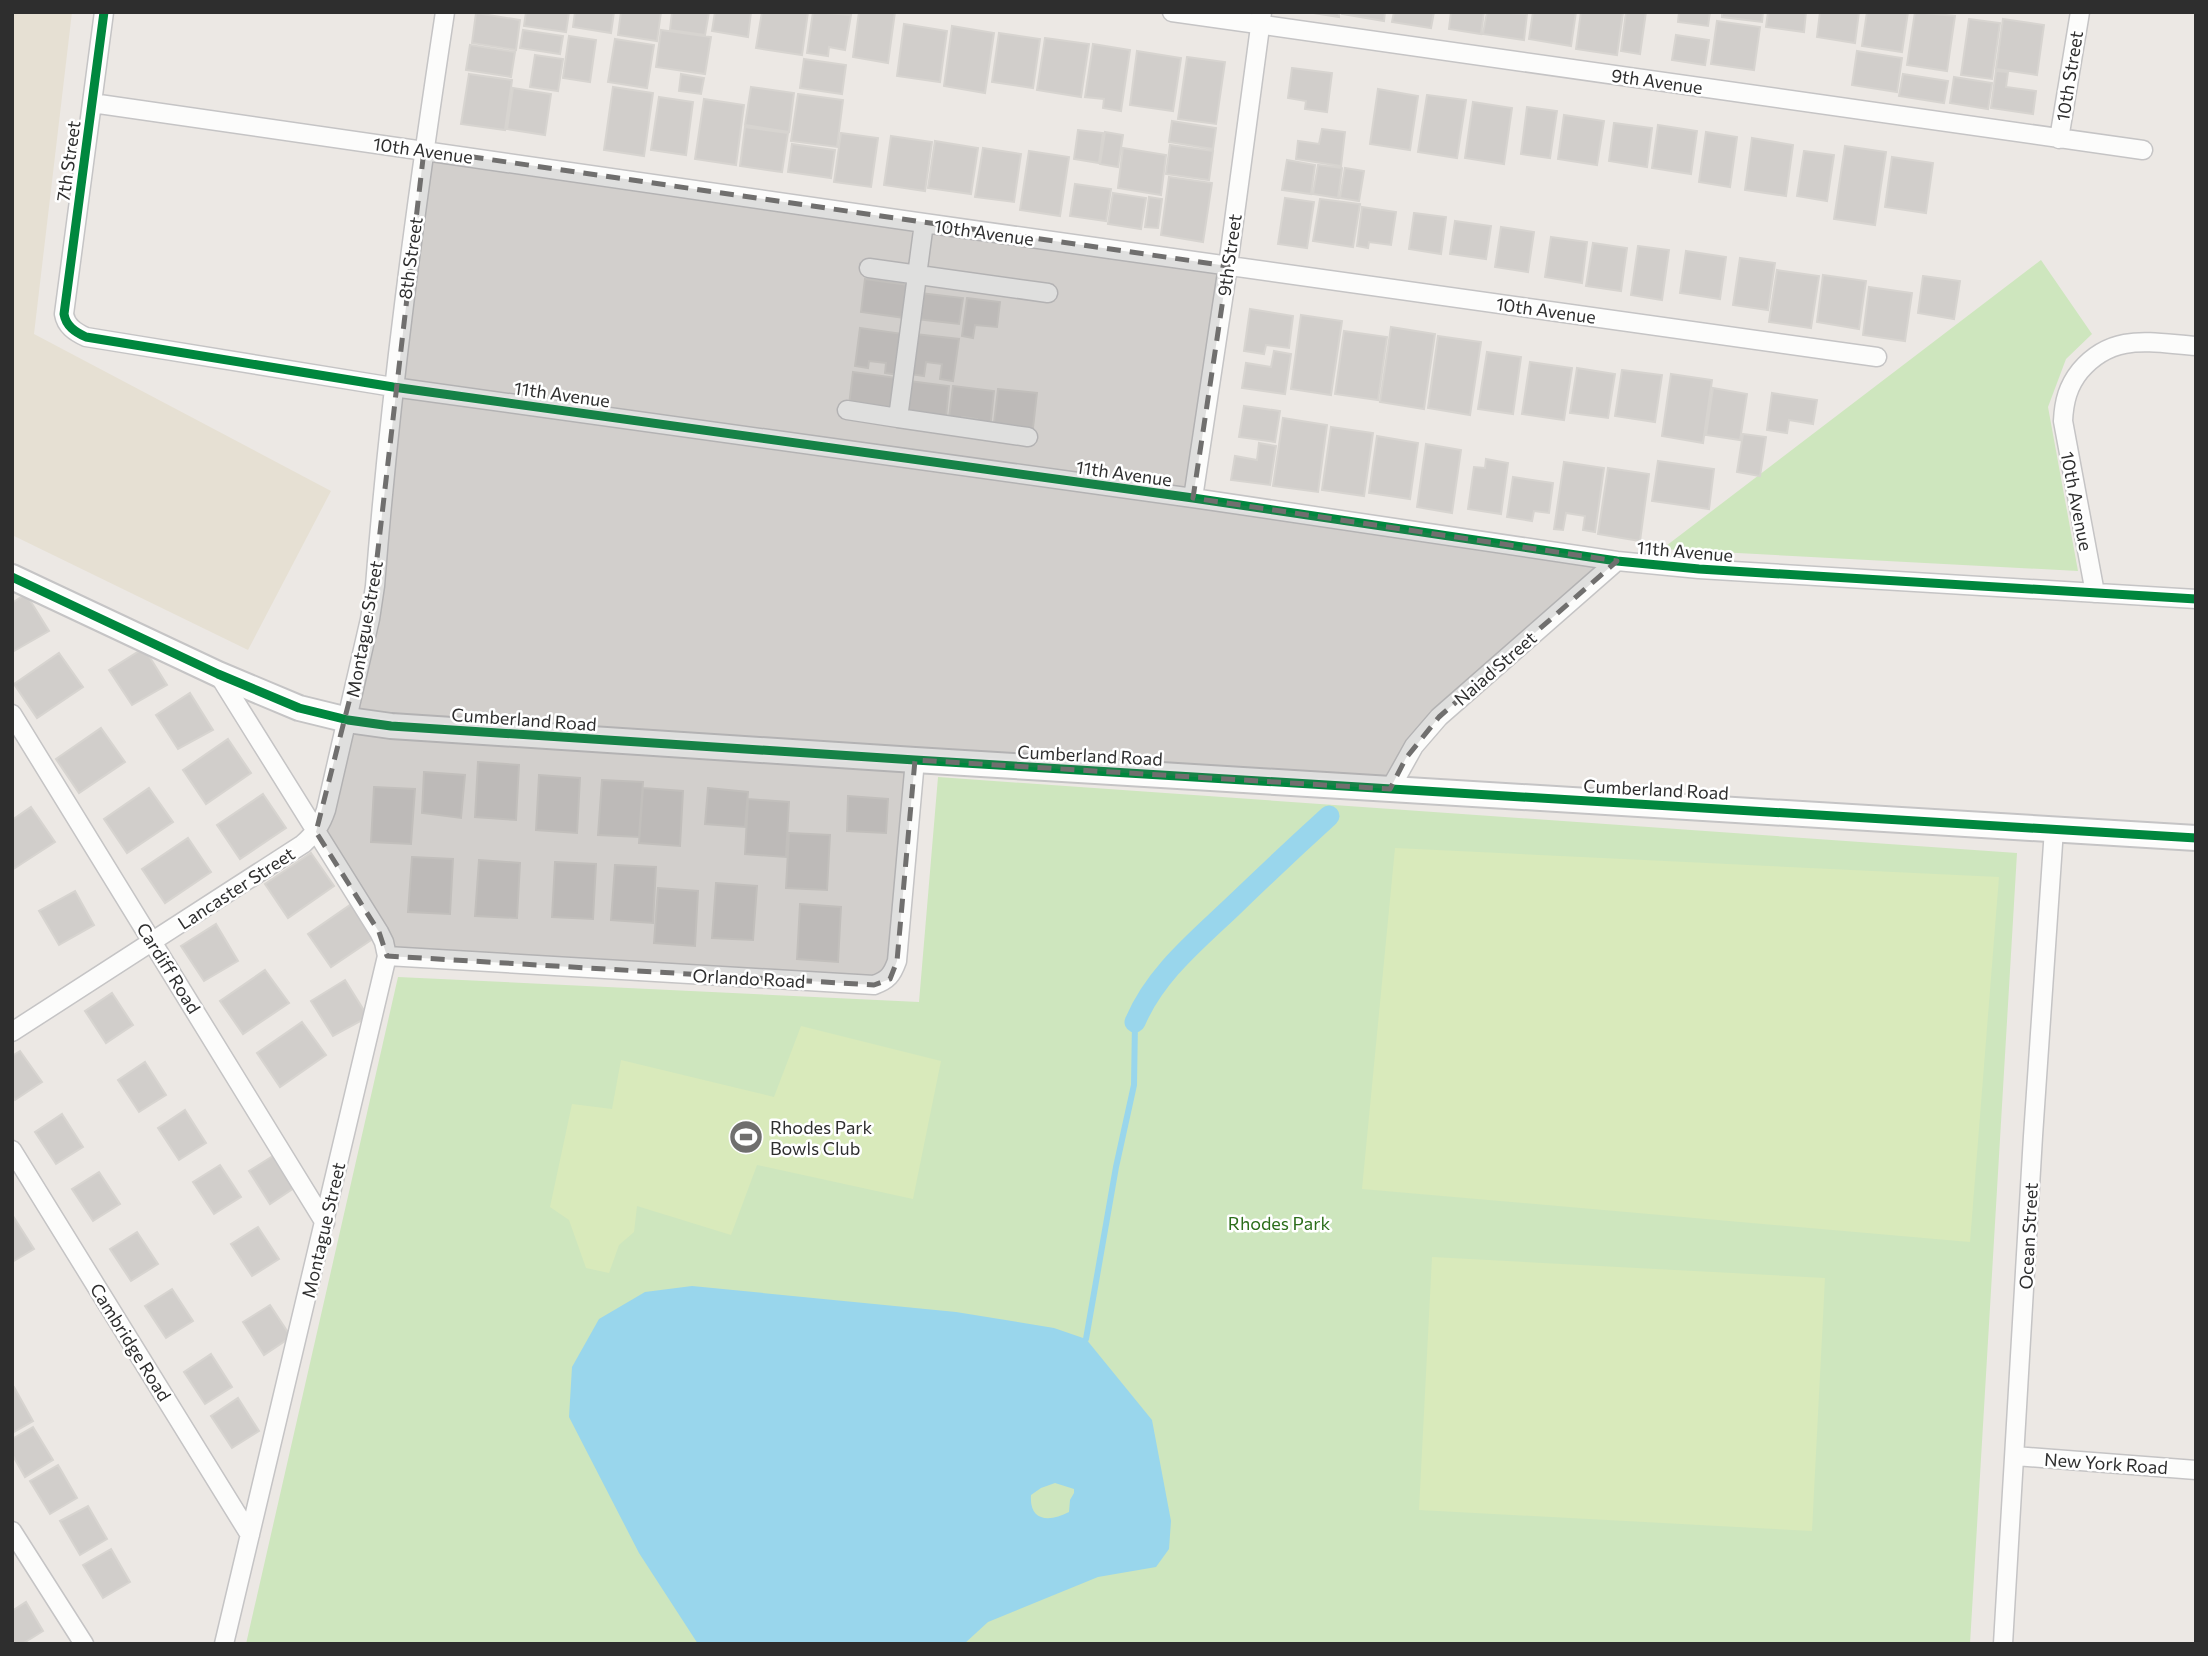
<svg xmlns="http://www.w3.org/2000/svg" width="2208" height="1656" font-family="Commissioner,sans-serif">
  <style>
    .education { fill: #e6e0d3 }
    .green { fill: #cee6be }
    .pitch { fill: #d9eabb }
    .water { fill: #99d6ec; fill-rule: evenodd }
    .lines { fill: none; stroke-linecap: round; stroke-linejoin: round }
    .stream { stroke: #99d6ec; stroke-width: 6 }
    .canal { stroke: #99d6ec; stroke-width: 21 }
    .building { fill: #d1cecb; stroke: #d7d4d0; stroke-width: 2 }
    .street-casing { stroke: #c5c4c5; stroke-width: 21 }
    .secondary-casing { stroke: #c5c4c5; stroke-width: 28 }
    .street { stroke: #fcfcfb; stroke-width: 18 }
    .secondary { stroke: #fcfcfb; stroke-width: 24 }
    .cycleway-casing { stroke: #fff; stroke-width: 13 }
    .cycleway { stroke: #00873e; stroke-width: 9 }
    .marked { fill: #706f6e; fill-opacity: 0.2; stroke: #706f6e; stroke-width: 5; stroke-dasharray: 14 9; stroke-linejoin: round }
    .labels { text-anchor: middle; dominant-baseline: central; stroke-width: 5; stroke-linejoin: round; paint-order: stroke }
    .street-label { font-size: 18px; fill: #2e2e2e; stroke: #fff }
    .poi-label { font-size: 18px; fill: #2e2e2e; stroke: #fff; text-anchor: start }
    .park-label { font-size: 18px; fill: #2c6e1b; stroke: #fff }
  </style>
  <rect width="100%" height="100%" fill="#ece8e4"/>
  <path class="education" d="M12,12H72L34,334L331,491L248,650L12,535Z"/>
  <path class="green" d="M2041,260L2092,334L2066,359L2048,407L2078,571L1662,549Z
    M938,777L2017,853L1970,1644H246L398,977L919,1002Z"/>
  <path class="pitch" d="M1395,848L1999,877L1970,1242L1362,1189Z
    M801,1026L941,1061L913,1199L757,1165L731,1235L637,1206L634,1232L619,1245L609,1273L586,1268L569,1220L550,1207L572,1104L612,1109L621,1060L774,1097Z
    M1432,1257L1825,1278L1812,1531L1419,1510Z"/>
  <path class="water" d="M692,1286L956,1312L1054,1328L1086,1339L1152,1420L1171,1521L1169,1549L1156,1567L1098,1577L988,1622L964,1644H698L639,1553L569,1417L572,1367L599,1319L645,1292ZM1055,1483L1074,1489V1493L1070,1500L1069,1512C1050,1522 1029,1522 1031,1495L1041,1488Z"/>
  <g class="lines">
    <path class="stream" d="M1086,1339L1116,1167L1134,1085L1135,1022"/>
    <path class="canal" d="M1135,1022C1155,975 1194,943 1231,908C1263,877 1296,846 1329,816"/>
  </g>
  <path class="building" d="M526,12H569L566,32L524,26Z
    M575,12H614L611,33L573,27Z
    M621,12H661L657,41L618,35Z
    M672,12H709L705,35L670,30Z
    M715,12H751L748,37L712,31Z
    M762,12H808L802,55L756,48Z
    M813,12L851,15L845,50L829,47L828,56L807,53Z
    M859,12H895L888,63L853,57Z
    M1307,12H1339V17Z
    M1342,12H1385L1384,21L1342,14Z
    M1394,12H1434L1431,28L1392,22Z
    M1451,12H1484L1481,34L1449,29Z
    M1487,12L1527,14L1524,40L1483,34Z
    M1533,12H1576L1571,46L1529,39Z
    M1581,12L1623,13L1617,55L1576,49Z
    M1626,12H1646L1640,54L1621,51Z
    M1679,12H1710L1708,26L1678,22Z
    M1722,12H1763L1762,22L1722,17Z
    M1768,12H1806L1804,32L1766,27Z
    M1820,12H1859L1855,43L1817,37Z
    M1867,12H1908L1902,52L1862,46Z
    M1915,12L1955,16L1947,71L1907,65Z
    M476,13L520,20L516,50L472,43Z
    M1969,19L2000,23L1992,79L1961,75Z
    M2003,19L2044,25L2037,75L1996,69Z
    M1717,21L1760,27L1754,70L1711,64Z
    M904,24L947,31L940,82L897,76Z
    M952,26L994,33L985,93L944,86Z
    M523,30L563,36L560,54L520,48Z
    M661,30L711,37L705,74L656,67Z
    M999,33L1040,39L1033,88L992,82Z
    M1676,35L1709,40L1705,65L1672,60Z
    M569,36L596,40L590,82L563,78Z
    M1045,38L1089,44L1081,97L1037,90Z
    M615,39L654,45L647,88L608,82Z
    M1093,44L1130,50L1121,111L1103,108L1104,99L1085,97Z
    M470,45L515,52L511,77L466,70Z
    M1137,51L1181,58L1173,111L1130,105Z
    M1857,51L1902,58L1897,92L1852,85Z
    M535,55L563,59L558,91L530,87Z
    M1187,57L1225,62L1216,124L1178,119Z
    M804,59L846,65L842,94L800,88Z
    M1292,68L1332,73L1327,112L1305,109L1306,101L1288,98Z
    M1996,71L2008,72L2006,87L2036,91L2033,114L1991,108Z
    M469,74L512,80L505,130L461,124Z
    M681,74L704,78L701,94L679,91Z
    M1903,74L1948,81L1944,103L1899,96Z
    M1954,77L1992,83L1988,109L1950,103Z
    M613,87L653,93L644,156L604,150Z
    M751,87L794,93L789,132L745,125Z
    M513,88L551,94L545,135L507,129Z
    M1378,89L1418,96L1410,150L1370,144Z
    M798,94L843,100L837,147L791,141Z
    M1427,95L1466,100L1457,158L1418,152Z
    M659,97L693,102L686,155L651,150Z
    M704,99L744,105L736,165L695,159Z
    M1473,102L1512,108L1504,164L1465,158Z
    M1527,107L1557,111L1550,158L1521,154Z
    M1564,115L1604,121L1597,165L1558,159Z
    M1172,121L1216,128L1213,149L1169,142Z
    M1614,123L1652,128L1647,167L1609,161Z
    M1658,125L1697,131L1691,174L1652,168Z
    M745,127L788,133L782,172L740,166Z
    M1322,129L1345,132L1341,166L1296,159L1298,141L1319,144Z
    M1078,130L1103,133L1099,163L1074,159Z
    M1105,132L1123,135L1118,167L1100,164Z
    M1706,132L1737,137L1730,187L1699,182Z
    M841,133L878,138L871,187L834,182Z
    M891,136L932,142L925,191L884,185Z
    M1752,138L1793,145L1786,196L1745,190Z
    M935,141L978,148L971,194L928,188Z
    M792,144L835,150L831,178L788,172Z
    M1170,145L1213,151L1209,180L1166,174Z
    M1845,146L1886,152L1875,225L1834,219Z
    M983,148L1021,154L1014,202L975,197Z
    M1123,148L1166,155L1161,195L1118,188Z
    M1029,151L1069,157L1060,216L1020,210Z
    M1804,151L1834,155L1827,201L1797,196Z
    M1892,157L1933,163L1926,213L1885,207Z
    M1287,160L1315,165L1311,194L1282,190Z
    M1318,165L1342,168L1338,198L1313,194Z
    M1345,168L1364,171L1359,201L1340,198Z
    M1169,177L1212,183L1203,242L1161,235Z
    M1075,184L1111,189L1106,221L1070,216Z
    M1113,193L1146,198L1141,229L1108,224Z
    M1149,197L1162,199L1158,228L1145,227Z
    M1285,198L1314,202L1307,248L1278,244Z
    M1320,199L1360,204L1353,247L1313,241Z
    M1362,207L1396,212L1391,245L1369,242L1368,248L1357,246Z
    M1414,213L1446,217L1441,254L1409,249Z
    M1455,221L1491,226L1486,259L1450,254Z
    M1501,227L1534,232L1528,272L1495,267Z
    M1551,237L1587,242L1582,283L1545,277Z
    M1593,243L1627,248L1621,291L1586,286Z
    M1638,246L1669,250L1662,300L1631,295Z
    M1686,251L1726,257L1720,299L1680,293Z
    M1740,258L1775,263L1768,310L1733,305Z
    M1777,270L1819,276L1811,328L1769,322Z
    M1823,275L1866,281L1859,329L1817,322Z
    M1923,276L1960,281L1954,319L1918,313Z
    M865,279L909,285L905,318L861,312Z
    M1869,287L1912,293L1905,341L1863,335Z
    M920,293L963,298L959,324L917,319Z
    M967,298L1000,302L997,327L975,325L973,338L962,336Z
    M1250,309L1293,316L1289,348L1266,345L1264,354L1244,351Z
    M1301,315L1342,321L1331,395L1291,389Z
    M1391,327L1435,334L1424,409L1380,402Z
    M860,328L903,334L898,375L885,373L886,363L869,361L868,368L855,366Z
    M1344,331L1387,337L1378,400L1335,394Z
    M915,334L959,339L953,381L940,379L942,364L926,362L924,376L910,374Z
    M1438,336L1481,342L1470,415L1428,408Z
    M1274,351L1291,354L1285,394L1242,388L1246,363L1271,367Z
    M1487,352L1521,357L1513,414L1478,409Z
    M1530,362L1572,368L1564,420L1522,414Z
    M1577,368L1615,374L1608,418L1570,413Z
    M1622,370L1662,375L1655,422L1615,416Z
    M853,372L897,378L892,411L849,405Z
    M1671,374L1712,380L1703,443L1662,436Z
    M909,381L949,386L946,418L905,412Z
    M953,386L994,391L990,429L976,427L977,419L962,417L961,426L948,425Z
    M1713,388L1747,394L1740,440L1706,435Z
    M998,389L1037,393L1033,428L994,423Z
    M1772,393L1817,400L1813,424L1789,420L1787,433L1767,430Z
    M1244,406L1280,411L1275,442L1239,437Z
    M1283,418L1327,425L1318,492L1273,486Z
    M1331,427L1373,433L1364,496L1322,490Z
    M1743,434L1766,437L1760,476L1737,472Z
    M1377,436L1418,443L1410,499L1369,493Z
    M1259,443L1276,446L1270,485L1231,480L1235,456L1257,460Z
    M1426,444L1461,450L1452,513L1417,507Z
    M1486,459L1508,463L1501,514L1468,509L1474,467L1485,468Z
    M1658,461L1714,469L1709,509L1652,501Z
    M1564,462L1604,468L1595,532L1583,530L1585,516L1566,513L1563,530L1554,529Z
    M1608,468L1649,474L1640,541L1598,534Z
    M1513,477L1553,483L1549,513L1534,511L1532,521L1507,517Z
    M26,594L49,631L14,651L12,648V603Z
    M144,648L167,685L132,705L109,670Z
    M59,653L83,687L37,718L14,684Z
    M190,693L213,730L178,749L156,715Z
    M101,728L125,762L79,793L56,759Z
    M228,739L251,773L206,804L183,770Z
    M478,762L519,765L516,820L475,817Z
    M424,772L465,775L461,818L422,813Z
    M539,775L580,778L577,833L536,830Z
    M602,780L643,782L639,837L598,835Z
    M374,787L415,789L411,844L371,842Z
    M149,788L173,822L127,853L104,819Z
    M643,788L683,791L680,846L639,843Z
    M708,788L748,792L745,827L705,824Z
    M263,794L286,828L240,859L217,825Z
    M848,796L888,799L886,833L847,831Z
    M748,799L789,802L786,857L745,854Z
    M31,807L55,842L12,870V820Z
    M789,833L830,835L827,890L786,888Z
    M188,838L211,872L165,903L142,869Z
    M311,853L334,886L288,918L265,884Z
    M412,857L453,859L450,914L408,912Z
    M479,860L520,863L517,918L475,916Z
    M555,862L596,864L593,919L552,917Z
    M615,865L656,867L653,923L611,920Z
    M716,883L757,886L753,940L712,938Z
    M658,888L698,891L695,946L654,943Z
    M75,891L94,925L59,945L39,911Z
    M353,903L377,936L331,967L308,934Z
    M800,904L841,907L838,962L797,959Z
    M216,924L238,961L204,981L181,946Z
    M265,970L289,1003L243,1034L220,1001Z
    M345,980L368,1017L333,1036L311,1001Z
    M112,993L133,1025L106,1043L85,1011Z
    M302,1022L326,1055L280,1087L257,1053Z
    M20,1051L42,1082L15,1100L12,1096V1056Z
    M145,1062L166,1095L139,1112L118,1080Z
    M185,1110L206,1143L179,1160L158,1128Z
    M62,1114L83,1147L56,1164L35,1132Z
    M276,1154L297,1186L270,1204L249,1171Z
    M220,1165L241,1197L214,1214L193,1182Z
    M99,1172L120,1204L93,1221L72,1189Z
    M13,1216L34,1249L12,1262V1217Z
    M258,1227L279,1259L252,1276L231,1244Z
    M137,1232L158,1264L131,1281L110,1249Z
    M172,1289L193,1321L166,1338L145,1306Z
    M270,1305L291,1337L264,1355L243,1322Z
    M211,1354L232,1387L205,1404L184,1372Z
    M14,1387L33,1421L12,1433V1388Z
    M238,1398L259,1431L232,1448L211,1416Z
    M33,1427L53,1460L25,1477L12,1454V1439Z
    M58,1465L77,1498L50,1514L30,1481Z
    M88,1506L107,1539L80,1555L60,1521Z
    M111,1549L130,1582L103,1598L83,1565Z
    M26,1602L43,1631L22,1644H12V1611Z"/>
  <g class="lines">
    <g class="street-casing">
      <path id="street" d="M104,12L64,314C66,326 75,332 86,337L393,387L1193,498L1617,561L1699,569L2196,599
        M1172,12L2143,150
        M92,103L924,223L1877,357
        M2059,139L2080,12
        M869,268L1048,293
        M847,410L898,418L924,223
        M898,418L1028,437
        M1193,498L1228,266L1262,12
        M2095,593L2063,421C2064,401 2068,386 2080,371C2113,332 2151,343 2196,346
        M218,674L379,932L384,942L387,956L224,1644
        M12,714L325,1223
        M1390,789L1414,746L1439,717L1617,561
        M387,956L874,985C888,980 892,975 897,961L915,760
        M12,1032L303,844C315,833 321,825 326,810L370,619L375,586C390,394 416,203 445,12
        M12,1150L250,1535
        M2015,1456L2196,1470
        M12,1531L84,1644
        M2003,1644L2033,1136L2054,829"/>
    </g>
    <g class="secondary-casing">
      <path id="secondary" d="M12,577L218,674L299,708L348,720L391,726L915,760L2196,838"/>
    </g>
    <use href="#street" class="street"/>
    <use href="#secondary" class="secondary"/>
    <g class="cycleway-casing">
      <path id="cycleway" d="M104,12L64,314C66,326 75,332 86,337L393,387L1193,498L1617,561L1699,569L2196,599
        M12,577L218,674L299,708L348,720L391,726L915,760L2196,838"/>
    </g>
    <use href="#cycleway" class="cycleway"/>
  </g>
  <path class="marked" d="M424,150L1228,266L1193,498L1617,561L1439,717L1406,758L1390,789L915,760L897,961L890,979L874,985L387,956L379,932L316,832L370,619Z"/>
  <defs>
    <g id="stadium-disc" transform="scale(1.75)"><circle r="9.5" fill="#706f6e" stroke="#fff"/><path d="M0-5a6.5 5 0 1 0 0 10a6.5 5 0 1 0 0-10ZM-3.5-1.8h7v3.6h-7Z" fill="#fff"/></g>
  </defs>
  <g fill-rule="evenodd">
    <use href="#stadium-disc" x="746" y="1137"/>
  </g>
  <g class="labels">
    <g class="street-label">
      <text transform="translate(2069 76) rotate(-81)">10th Street</text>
      <text transform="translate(1657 81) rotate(8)">9th Avenue</text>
      <text transform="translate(423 150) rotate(8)">10th Avenue</text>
      <text transform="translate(68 161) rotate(-82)">7th Street</text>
      <text transform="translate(984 232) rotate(8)">10th Avenue</text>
      <text transform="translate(1229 255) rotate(-82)">9th Street</text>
      <text transform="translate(410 258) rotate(-82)">8th Street</text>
      <text transform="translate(1546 310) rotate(8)">10th Avenue</text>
      <text transform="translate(562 394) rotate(8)">11th Avenue</text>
      <text transform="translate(1124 473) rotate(8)">11th Avenue</text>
      <text transform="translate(2077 501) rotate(79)">10th Avenue</text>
      <text transform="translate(1685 551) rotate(5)">11th Avenue</text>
      <text transform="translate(364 629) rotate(-80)">Montague Street</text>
      <text transform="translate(1495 668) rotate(-41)">Naiad Street</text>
      <text transform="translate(524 719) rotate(4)">Cumberland Road</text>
      <text transform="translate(1090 755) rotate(3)">Cumberland Road</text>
      <text transform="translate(1656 789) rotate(3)">Cumberland Road</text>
      <text transform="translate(236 888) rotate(-33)">Lancaster Street</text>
      <text transform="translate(169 968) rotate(58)">Cardiff Road</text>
      <text transform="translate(749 978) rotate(3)">Orlando Road</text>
      <text transform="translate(323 1230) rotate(-77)">Montague Street</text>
      <text transform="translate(2028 1236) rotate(-87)">Ocean Street</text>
      <text transform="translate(131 1342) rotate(58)">Cambridge Road</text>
      <text transform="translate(2106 1463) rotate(4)">New York Road</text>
    </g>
    <g class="poi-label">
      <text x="770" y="1127">Rhodes Park<tspan x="770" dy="21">Bowls Club</tspan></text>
    </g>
    <g class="park-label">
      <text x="1279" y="1223">Rhodes Park</text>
    </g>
  </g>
  <rect width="2208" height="1656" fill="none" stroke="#2e2e2e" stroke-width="28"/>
</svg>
